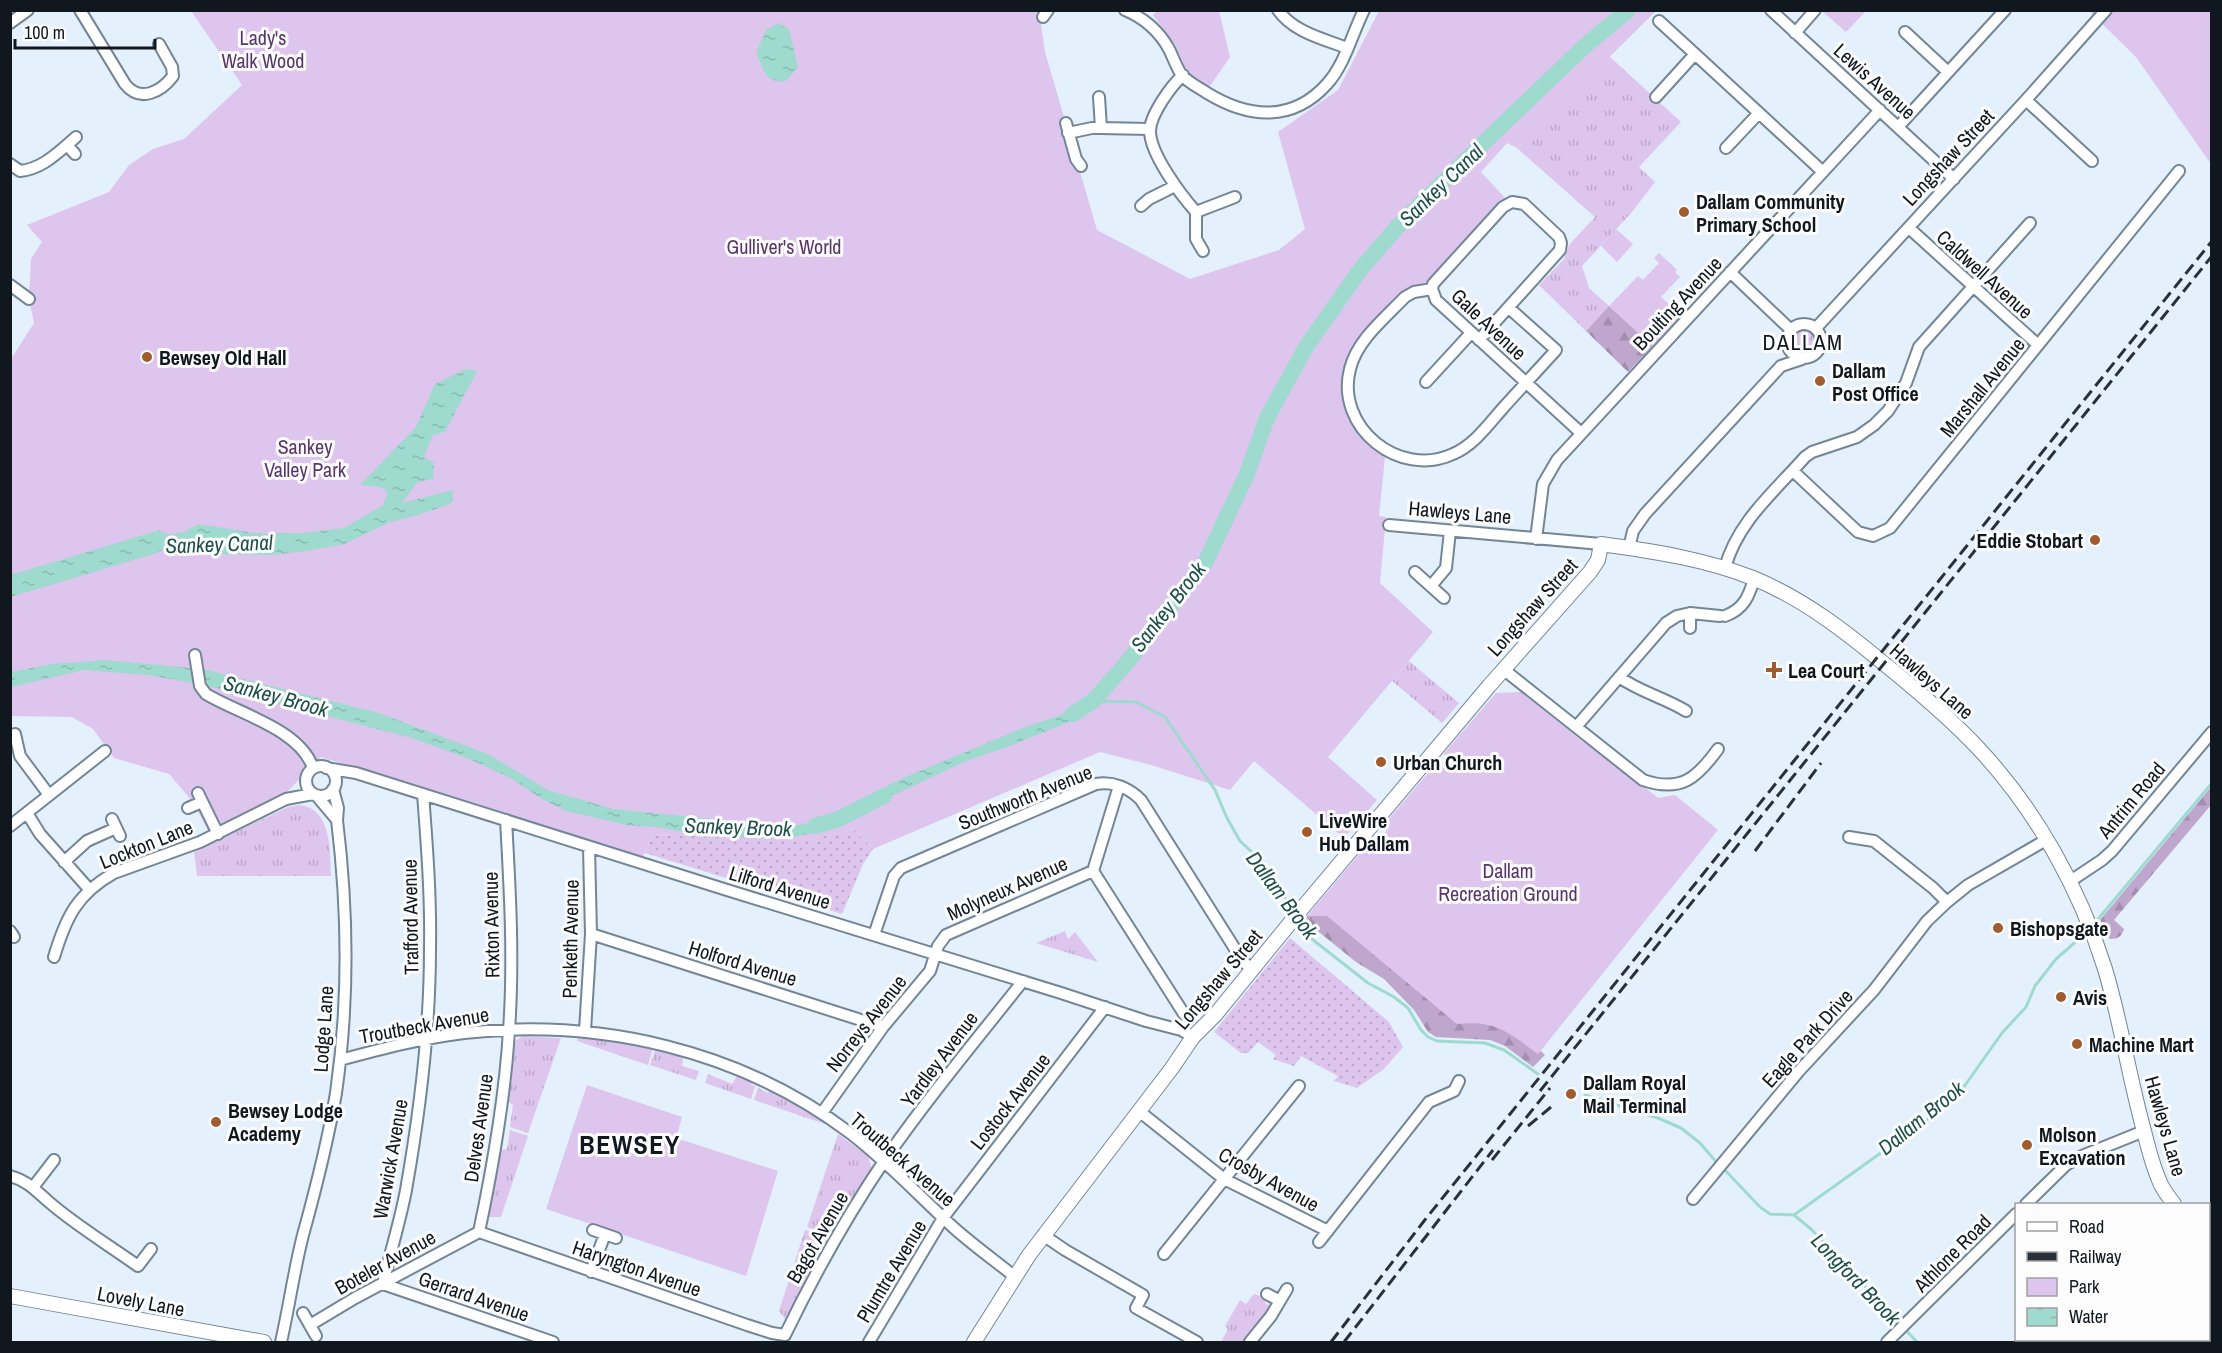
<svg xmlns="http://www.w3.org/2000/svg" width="2222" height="1353" font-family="'Archivo Narrow',sans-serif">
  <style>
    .grass { fill: url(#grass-tufts) }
    .forest { fill: url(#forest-firs) }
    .park { fill: #dec5ed }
    .garden { fill: url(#garden-dots) }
    .water { fill: url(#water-ripples) }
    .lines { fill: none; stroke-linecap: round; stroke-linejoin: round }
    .stream { stroke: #9fdacf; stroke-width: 3 }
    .river { stroke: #9fdacf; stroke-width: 16 }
    .minor-casing { stroke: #738697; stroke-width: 14 }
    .tertiary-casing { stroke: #738697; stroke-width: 16 }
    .trunk-casing { stroke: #738697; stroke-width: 21 }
    .minor { stroke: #fff; stroke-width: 10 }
    .tertiary { stroke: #fff; stroke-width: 14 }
    .trunk { stroke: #fff; stroke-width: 18 }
    .rail { stroke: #293038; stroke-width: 3; stroke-dasharray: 12 6; stroke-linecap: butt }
    .poi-dot { fill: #a05b2f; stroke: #fcfcfc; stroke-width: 2 }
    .labels { text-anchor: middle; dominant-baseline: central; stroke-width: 6; stroke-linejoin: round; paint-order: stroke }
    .park-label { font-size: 20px; fill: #58366a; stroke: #fcfcfc }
    .street-label { font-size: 20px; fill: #10171e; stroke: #fcfcfc }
    .poi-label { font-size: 20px; font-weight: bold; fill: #10171e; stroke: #fcfcfc; text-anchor: start }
    .water-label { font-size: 21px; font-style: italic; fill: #1c4f47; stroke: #fcfcfc }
    .quarter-label { font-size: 22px; letter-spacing: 1.5px; fill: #10171e; stroke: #fcfcfc }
    .district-label { font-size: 26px; font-weight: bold; letter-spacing: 1.5px; fill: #10171e; stroke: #fcfcfc }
  </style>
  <defs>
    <pattern id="grass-tufts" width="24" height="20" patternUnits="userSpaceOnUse" patternTransform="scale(1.5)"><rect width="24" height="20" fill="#dec5ed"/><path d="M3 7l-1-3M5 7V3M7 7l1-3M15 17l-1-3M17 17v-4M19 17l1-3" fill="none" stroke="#bda8cb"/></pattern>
    <pattern id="forest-firs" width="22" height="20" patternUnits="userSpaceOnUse" patternTransform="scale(1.5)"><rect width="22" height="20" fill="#bfa6cd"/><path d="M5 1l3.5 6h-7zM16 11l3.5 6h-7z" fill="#a38eb0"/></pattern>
    <pattern id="garden-dots" width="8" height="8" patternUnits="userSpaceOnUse" patternTransform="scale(1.5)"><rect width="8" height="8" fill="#dec5ed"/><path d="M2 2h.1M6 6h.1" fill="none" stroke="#bda8cb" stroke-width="1.8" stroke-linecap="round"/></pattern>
    <pattern id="water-ripples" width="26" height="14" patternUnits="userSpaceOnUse" patternTransform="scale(1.5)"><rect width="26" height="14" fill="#9fdacf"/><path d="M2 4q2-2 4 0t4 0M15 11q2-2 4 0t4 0" fill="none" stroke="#88bab1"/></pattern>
  </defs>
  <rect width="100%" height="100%" fill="#e4f0fc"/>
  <path class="grass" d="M1609,56L1681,122L1639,167L1655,182L1632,212L1582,266L1589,288L1609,306L1586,331L1539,285L1564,259L1569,245L1595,217L1517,148Z
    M1793 341a11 11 0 1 1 22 0a11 11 0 1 1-22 0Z
    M1409,661L1459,703L1442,723L1392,681Z
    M300,805C332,809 330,851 331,876H197L194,852L288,807Z
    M1065,931L1068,939L1075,932L1098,962L1036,943Z
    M523,1036L561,1038L528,1133L510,1127L513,1105L506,1100L510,1044Z
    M579,1036L628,1042L653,1048L648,1065L577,1041Z
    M656,1048L681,1055L683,1059L682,1066L699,1071L696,1080L650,1065Z
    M708,1074L732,1084L737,1076L753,1081L751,1085L755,1086L751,1099L705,1083Z
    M758,1088L768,1093L770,1089L813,1113L831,1126L754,1100Z
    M510,1130L528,1136L501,1217H485L500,1150L507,1149Z
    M838,1134L868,1156L873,1172L844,1214L835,1213L824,1233L807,1227Z
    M805,1230L823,1236L813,1251L817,1257L816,1264L786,1320L779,1311Z
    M1254,1294L1263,1297L1266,1304L1271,1306L1270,1311L1243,1342H1221L1228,1329L1225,1326L1240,1300L1246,1304Z"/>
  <path class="forest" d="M1609,306L1653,346L1628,372L1586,331Z
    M2211,787V805L2114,920L2124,929C2122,936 2118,939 2110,939L2105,935L2100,920Z
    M1307,916H1327L1478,1018L1531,1042L1545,1055L1533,1067L1505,1046L1490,1040L1436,1037L1428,1032L1414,1010L1384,979L1356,962L1304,920Z"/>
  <path class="park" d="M191,11H1039L1045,52L1097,230L1190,279L1279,250L1305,229L1278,132L1338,90L1379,11H1656L1517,148L1507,143L1481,172L1506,199L1427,282L1399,294L1360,341L1345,374L1370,444L1385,457L1379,516L1386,517L1380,583L1433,632L1328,757L1377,800L1344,838L1254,761L1230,790L1151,765L1100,752L873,849L854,830L802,840L653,834L642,859L321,757L284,795L226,826L208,831L193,802L169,774L114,758L93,729L72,717L11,716V359L34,323L29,299L31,259L42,242L27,225L109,192L129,165L153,149L184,139L242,85Z
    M1157,11H1219L1230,57L1208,89L1186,70L1176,46L1153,15Z
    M1822,11H1866L1846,32Z
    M2089,11H2211V164L2136,57Z
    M1616,229L1633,244L1617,262L1601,246Z
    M1659,253L1677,270L1675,272L1680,277L1661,297L1675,310H1681L1684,313L1653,346L1609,306L1638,276L1643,280L1659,263L1654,258Z
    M1521,692L1583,742L1586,740L1658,798L1675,795L1718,830L1538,1054C1508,1032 1496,1020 1457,1024L1327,916H1307L1371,840C1379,842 1385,839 1386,830L1383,826L1433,767L1439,769L1445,765L1447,759L1444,753L1496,693Z
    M587,1085L682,1117L676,1138L778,1171L746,1276L546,1209Z"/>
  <path class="garden" d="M854,830L873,849L863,864L842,914L645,853L653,834L802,840Z
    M1290,938L1389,1022L1403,1047L1384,1069L1357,1088L1334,1081L1338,1076L1301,1056L1294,1066L1273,1059L1276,1055L1258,1042L1248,1053H1241L1214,1032Z"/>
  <path class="water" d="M778,23L789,29L798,67L786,81C765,84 764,70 756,53L766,30Z
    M466,369L477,371L445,432L433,435L424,457L434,463L433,479L418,482L402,503L453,490L452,503L419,515L390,522L345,544L307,551L270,555L214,554L185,545L168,547L157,553L11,597V575L159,530L168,535L184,532L198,524L254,533H302L344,528L383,505L388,493L381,487L360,485L416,427L435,384Z
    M105,660L203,669L379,713L488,754L548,790L613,809L734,821L779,828L804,824L827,816L903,778L1025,727L1061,715L1086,696L1093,707L1081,717L1010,746L966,761L894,795L862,807L811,833L794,837L768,839L706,836L655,827L627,825L566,811L542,799L512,779L474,761L412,738L204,685L148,675L84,670L11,687V672L52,664Z"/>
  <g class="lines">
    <path class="stream" d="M1093,701L1136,702L1165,717L1215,790L1227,818L1240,841L1265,864L1293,911
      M1298,919L1308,936L1368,983L1394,997L1408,1008L1421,1030L1428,1037L1437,1041L1485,1043L1504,1050L1538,1074
      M2094,924L2212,783
      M1585,1095L1658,1118L1681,1128L1700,1143L1718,1164
      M1723,1168L1760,1207L1770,1214L1794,1215L1945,1107L1961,1091L2002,1033L2026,1007L2035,986L2056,959L2087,932
      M1794,1215L1811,1229L1917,1342"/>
    <path class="river" d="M1073,714L1093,701L1125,665L1206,561L1247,474L1267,418L1306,347L1360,270L1398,226L1476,150L1586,45L1628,10
      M815,826L839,819L884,796"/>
    <g class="minor-casing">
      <path id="minor" d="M80,10L125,84C140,103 161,92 173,76L172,67L159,44
        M1125,10C1144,18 1159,31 1169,49C1173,57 1176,66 1181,74C1187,82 1198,87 1207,93C1248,118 1292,123 1327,84C1345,64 1352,34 1364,10
        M1278,10C1293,32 1324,39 1347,48
        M1771,10L1954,179
        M1043,17L1048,10
        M1659,21L1695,54
        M10,23L28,10
        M1905,32L1948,72
        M1795,33L1815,10
        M1183,75C1171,86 1150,115 1150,131C1150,154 1181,195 1196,212
        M1099,97L1101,128L1149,129
        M1656,97L1695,54L1823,172
        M2026,100L2092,161
        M1066,123L1076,159L1081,166
        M1898,127L2005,10
        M1068,133L1092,128H1101
        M1726,148L1759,113
        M75,154L67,145L76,137
        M10,164L20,171C39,169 52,158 67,145
        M1141,206L1149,199L1175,186
        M1909,228L2038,345
        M1203,251L1196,239V212L1235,197
        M1730,272L1791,330
        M10,285L29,299
        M1432,289L1414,292L1405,297C1385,318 1357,340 1350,369C1335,427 1399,479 1453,454C1474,445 1488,425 1503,408C1520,389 1538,370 1556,350L1509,308
        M1432,289L1433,284L1503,207L1512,202L1524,204L1559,237L1561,243L1560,250L1479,340
        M1432,289L1436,300L1581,433
        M1787 341a17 17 0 1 1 34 0a17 17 0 1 1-34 0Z
        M1816,328L2026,100L2106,10
        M1426,382L1471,333
        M1793,471L1858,532L1873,536L1890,528L2179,171
        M1389,525L1601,544
        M1536,539L1543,484L1557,460L1880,110
        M1629,548L1633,531L1645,514L1781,366L1802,359
        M1725,568C1737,522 1775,491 1805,457L1812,452L1857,437L1874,425L1888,411L1906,383L1919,347L2030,223
        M1415,572L1444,598
        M1431,586L1446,568L1450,531
        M1725,616C1744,609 1749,596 1754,579
        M1690,628V613L1720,616
        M195,655L200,686L206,694C239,714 300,729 313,768
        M1503,669L1643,780C1681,793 1697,778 1718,749
        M1619,677C1640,692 1665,698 1686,711
        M1576,727L1666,623L1677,616L1690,613
        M15,734L20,756L49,795
        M306 781a15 15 0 1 1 30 0a15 15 0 1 1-30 0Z
        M326,768L356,773L727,890L1061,993L1146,1021L1181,1030L1193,1037
        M198,793L218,834
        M423,794C427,846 431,897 430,949C430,1030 420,1111 406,1190C400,1222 390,1253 383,1284L553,1342
        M316,795L337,820L338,808L333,789
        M188,808L202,802
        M27,813L40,834L89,889
        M112,819L120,836
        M10,826L105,751
        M1849,837L1874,841L1933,888L1947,902
        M64,862L87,841L116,828
        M1093,871L1119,786
        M2069,882L2102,860L2112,851L2212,732
        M10,931L14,937
        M591,934L883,1027
        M874,935L894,876L901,868L1096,784C1113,781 1129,788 1141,800L1242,960L1252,970
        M54,957C66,917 77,894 114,873L200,842L286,799L313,794
        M585,1031L591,934L589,847
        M340,1060C381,1049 422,1038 464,1033C600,1018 740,1050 850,1133C888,1162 919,1196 954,1228C973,1245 994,1260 1014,1276
        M1139,1111L1224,1179L1328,1231
        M822,1113L883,1027L930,971L938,946L946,935L1093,871L1184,1014
        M10,1176C28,1181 36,1191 49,1202C74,1224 110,1246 138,1266L151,1249
        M34,1186L54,1160
        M1693,1199L1799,1071L1874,990L1927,921L1947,902L1968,885L2046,840
        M2026,1204L2066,1165L2082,1156L2144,1131
        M593,1230L616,1238
        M479,1232C493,1166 505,1098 509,1030C514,960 510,890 506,820
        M479,1232L747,1325L772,1333L785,1335
        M1043,1235L1065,1250L1143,1295L1136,1308L1197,1342
        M1319,1242L1429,1102L1454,1091L1459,1081
        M1164,1254L1299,1086
        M591,1272L605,1234
        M1267,1294L1280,1301
        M303,1313L316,1336
        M310,1325L355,1298L479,1232
        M785,1335C814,1275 847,1216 884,1161C927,1099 976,1040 1023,981
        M281,1342C289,1307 294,1270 303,1235C316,1188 328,1141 336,1093C349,1003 348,910 337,820
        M869,1342L943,1218L1105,1007
        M1250,1342L1271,1316L1287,1289
        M1887,1342L2016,1214"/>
    </g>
    <g class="tertiary-casing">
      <path id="tertiary" d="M2208,1214L2212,1215
        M2208,1230L2212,1232
        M10,1296L264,1342
        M974,1342L1029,1255L1172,1068L1193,1037L1216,1014L1299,912L1489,686L1590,572L1598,560L1601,544C1652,551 1705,559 1753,578C1804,599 1846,632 1887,666C1919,692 1951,719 1979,749C2036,810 2080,889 2105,969C2121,1022 2129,1077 2144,1131C2148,1147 2152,1164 2159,1180C2162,1189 2169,1197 2174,1204"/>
    </g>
    <g class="trunk-casing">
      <path id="trunk" d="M2208,1314L2212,1309
        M2191,1342L2193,1340"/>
    </g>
    <use href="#minor" class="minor"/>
    <use href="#tertiary" class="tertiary"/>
    <use href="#trunk" class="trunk"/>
    <path class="rail" d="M1755,851L1821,763
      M1540,1091L2212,256
      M1528,1126L1551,1107
      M1492,1160L1550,1088
      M1331,1342L1424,1221L2212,241
      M1344,1342L1493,1150"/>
  </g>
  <g class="poi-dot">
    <circle cx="1684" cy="212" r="6"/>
    <circle cx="147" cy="357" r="6"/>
    <circle cx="1820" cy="381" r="6"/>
    <circle cx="2095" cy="540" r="6"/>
    <path d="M1771 661h6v6h6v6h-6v6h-6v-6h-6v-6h6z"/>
    <circle cx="1381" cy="762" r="6"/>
    <circle cx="1307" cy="832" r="6"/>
    <circle cx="1998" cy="928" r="6"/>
    <circle cx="2061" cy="997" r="6"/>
    <circle cx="2077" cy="1044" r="6"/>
    <circle cx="1571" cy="1094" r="6"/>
    <circle cx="216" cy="1122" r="6"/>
    <circle cx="2027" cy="1145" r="6"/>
  </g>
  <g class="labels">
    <g class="park-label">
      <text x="263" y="37">Lady's<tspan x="263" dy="23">Walk Wood</tspan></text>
      <text x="784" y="246">Gulliver's World</text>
      <text x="305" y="446">Sankey<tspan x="305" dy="23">Valley Park</tspan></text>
      <text x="1508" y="870">Dallam<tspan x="1508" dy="23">Recreation Ground</tspan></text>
    </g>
    <g class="street-label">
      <text transform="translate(1875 81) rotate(42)">Lewis Avenue</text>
      <text transform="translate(1948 157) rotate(-47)">Longshaw Street</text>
      <text transform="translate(1985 274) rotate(42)">Caldwell Avenue</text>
      <text transform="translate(1677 303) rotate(-47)">Boulting Avenue</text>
      <text transform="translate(1489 324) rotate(43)">Gale Avenue</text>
      <text transform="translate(1982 387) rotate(-51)">Marshall Avenue</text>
      <text transform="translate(1460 512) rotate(5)">Hawleys Lane</text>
      <text transform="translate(1532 607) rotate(-48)">Longshaw Street</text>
      <text transform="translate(1932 681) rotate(41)">Hawleys Lane</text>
      <text transform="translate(1025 797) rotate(-22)">Southworth Avenue</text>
      <text transform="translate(2131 800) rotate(-50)">Antrim Road</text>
      <text transform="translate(146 844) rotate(-22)">Lockton Lane</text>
      <text transform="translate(780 887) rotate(17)">Lilford Avenue</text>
      <text transform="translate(1007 888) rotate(-24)">Molyneux Avenue</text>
      <text transform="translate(410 917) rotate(-91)">Trafford Avenue</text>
      <text transform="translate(491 925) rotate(-91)">Rixton Avenue</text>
      <text transform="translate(570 939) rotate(-89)">Penketh Avenue</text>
      <text transform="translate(743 963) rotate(17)">Holford Avenue</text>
      <text transform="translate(1218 979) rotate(-50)">Longshaw Street</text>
      <text transform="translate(866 1023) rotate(-52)">Norreys Avenue</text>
      <text transform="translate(424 1025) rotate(-10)">Troutbeck Avenue</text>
      <text transform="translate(323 1029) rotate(-86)">Lodge Lane</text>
      <text transform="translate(1807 1038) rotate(-48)">Eagle Park Drive</text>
      <text transform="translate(939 1059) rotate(-53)">Yardley Avenue</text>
      <text transform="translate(1010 1101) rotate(-52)">Lostock Avenue</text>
      <text transform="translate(2166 1126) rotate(74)">Hawleys Lane</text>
      <text transform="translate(478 1128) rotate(-82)">Delves Avenue</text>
      <text transform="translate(390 1159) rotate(-80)">Warwick Avenue</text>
      <text transform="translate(903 1159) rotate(41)">Troutbeck Avenue</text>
      <text transform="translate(1269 1179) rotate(29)">Crosby Avenue</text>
      <text transform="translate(817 1237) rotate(-60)">Bagot Avenue</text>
      <text transform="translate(1952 1253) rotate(-45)">Athlone Road</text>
      <text transform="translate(385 1262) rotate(-29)">Boteler Avenue</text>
      <text transform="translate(637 1268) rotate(19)">Haryngton Avenue</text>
      <text transform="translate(891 1271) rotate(-59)">Plumtre Avenue</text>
      <text transform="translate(474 1296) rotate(19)">Gerrard Avenue</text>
      <text transform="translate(141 1301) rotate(11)">Lovely Lane</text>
    </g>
    <g class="poi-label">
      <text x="1696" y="201">Dallam Community<tspan x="1696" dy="23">Primary School</tspan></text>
      <text x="159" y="357">Bewsey Old Hall</text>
      <text x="1832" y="370">Dallam<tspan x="1832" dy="23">Post Office</tspan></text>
      <text x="2083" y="540" text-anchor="end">Eddie Stobart</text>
      <text x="1788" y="670">Lea Court</text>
      <text x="1393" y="762">Urban Church</text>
      <text x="1319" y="820">LiveWire<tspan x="1319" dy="23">Hub Dallam</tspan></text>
      <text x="2010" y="928">Bishopsgate</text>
      <text x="2073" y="997">Avis</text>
      <text x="2089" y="1044">Machine Mart</text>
      <text x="1583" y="1082">Dallam Royal<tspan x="1583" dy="23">Mail Terminal</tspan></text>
      <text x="228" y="1110">Bewsey Lodge<tspan x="228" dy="23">Academy</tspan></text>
      <text x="2039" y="1134">Molson<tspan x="2039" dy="23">Excavation</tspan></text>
    </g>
    <g class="water-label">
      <text transform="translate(1441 185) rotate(-44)">Sankey Canal</text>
      <text transform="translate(219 544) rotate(-2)">Sankey Canal</text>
      <text transform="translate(1168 607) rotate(-52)">Sankey Brook</text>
      <text transform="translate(276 696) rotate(15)">Sankey Brook</text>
      <text transform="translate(738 827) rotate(2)">Sankey Brook</text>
      <text transform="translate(1282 895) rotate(53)">Dallam Brook</text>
      <text transform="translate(1921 1118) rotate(-39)">Dallam Brook</text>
      <text transform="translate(1856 1279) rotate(46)">Longford Brook</text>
    </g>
    <g class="quarter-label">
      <text x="1803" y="342">DALLAM</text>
    </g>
    <g class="district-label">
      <text x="630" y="1144">BEWSEY</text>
    </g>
  </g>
  <rect width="2222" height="1353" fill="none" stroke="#10171e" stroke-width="24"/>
  <rect x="2015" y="1203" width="195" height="138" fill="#fcfcfc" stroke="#9ea0a3" stroke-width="1.5"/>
  <rect x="2027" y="1222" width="30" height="9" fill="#ffffff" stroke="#9ea0a3" stroke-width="1.5"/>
  <text x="2069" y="1233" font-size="18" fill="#10171e">Road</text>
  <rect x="2027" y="1252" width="30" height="9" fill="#293038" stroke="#9ea0a3" stroke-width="1.5"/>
  <text x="2069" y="1263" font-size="18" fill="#10171e">Railway</text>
  <rect x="2027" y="1278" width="30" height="18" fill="#dec5ed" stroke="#9ea0a3" stroke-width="1.5"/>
  <text x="2069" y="1293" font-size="18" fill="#10171e">Park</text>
  <rect x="2027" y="1308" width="30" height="18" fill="url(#water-ripples)" stroke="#9ea0a3" stroke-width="1.5"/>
  <text x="2069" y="1323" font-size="18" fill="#10171e">Water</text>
  <path d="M15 39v9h140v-9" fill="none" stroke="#10171e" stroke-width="3"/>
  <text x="24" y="39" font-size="18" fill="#10171e" stroke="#fcfcfc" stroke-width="4.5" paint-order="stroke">100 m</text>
</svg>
